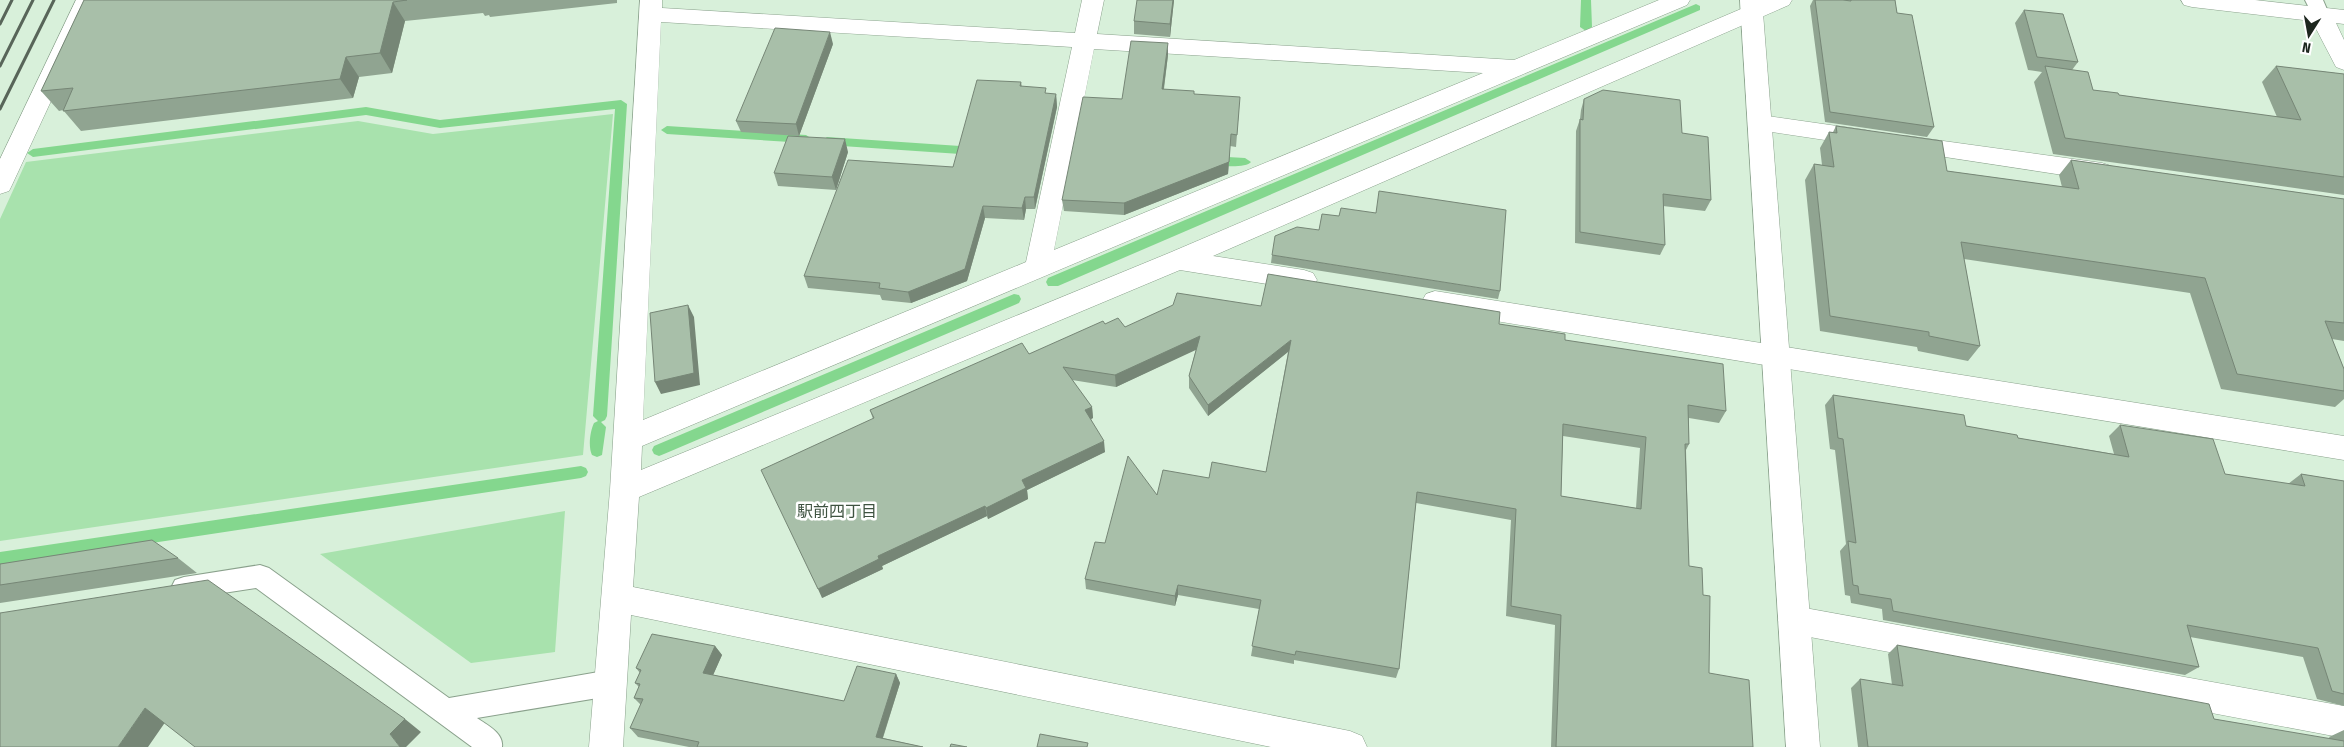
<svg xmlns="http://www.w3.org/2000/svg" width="2344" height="747" font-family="'Fira Sans Condensed','Noto Sans JP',sans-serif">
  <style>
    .green { fill: #a8e2ad }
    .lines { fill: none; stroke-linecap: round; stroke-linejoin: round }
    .stream { fill: #84d78e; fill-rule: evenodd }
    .service-casing { stroke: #8aa18c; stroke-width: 2 }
    .minor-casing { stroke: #8aa18c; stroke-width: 1 }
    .tertiary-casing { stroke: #8aa18c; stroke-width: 1 }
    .service { fill: #fff; fill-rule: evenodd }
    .minor { fill: #fff; fill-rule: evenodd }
    .tertiary { fill: #fff; fill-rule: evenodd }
    .rail { stroke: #586559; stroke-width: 3 }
    .wall { fill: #90a491; fill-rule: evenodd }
    .shaded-wall { fill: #768676 }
    .building { fill: #a8bfa9; stroke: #768676; fill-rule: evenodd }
    .labels { text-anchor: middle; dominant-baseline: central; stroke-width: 5; stroke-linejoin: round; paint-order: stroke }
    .neighbourhood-label { font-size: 16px; fill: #3f5341; stroke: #fff }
  </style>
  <rect width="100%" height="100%" fill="#d8f0da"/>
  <path class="green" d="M613,114L583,455L0,541V219L26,162L358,121L433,134Z
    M565,511L555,652L471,663L320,554Z"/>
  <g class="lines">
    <path class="stream" d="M1581,0H1591L1592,27L1586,31L1580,27Z
      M1696,4L1700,6V10L1058,286H1048L1046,282L1048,278Z
      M621,100L627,104L607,416L605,420L601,422L606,427L602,455L597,457L592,455C588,447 590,431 594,423L598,421L593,416L615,109L440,128L366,115L33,157L27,153L33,149L366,107L440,120Z
      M667,126L806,135L812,139L806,143L667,134L661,130Z
      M827,137L975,147L981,151L975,155L827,145L821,141Z
      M1210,156L1245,158L1251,162C1246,169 1209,167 1204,160Z
      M1014,294L1019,295L1021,299L1019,303L664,454L659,456L654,454L652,450L654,446Z
      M581,466L586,468L588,472L586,476L581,478L0,566V552Z"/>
    <g class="service-casing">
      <path id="service" d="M2305,0H2323L2329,14L2326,18L2320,20L2314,18Z
        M260,565L269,568L449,698L610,670L619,674L623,683L619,692L610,696L477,718C487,725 504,733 502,747H472L256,588L184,599L175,596L171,588L175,580L184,577Z"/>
    </g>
    <g class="minor-casing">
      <path id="minor" d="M76,0H98L12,185L9,191L0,194V159Z
        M640,0H662V8L1075,33L1082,0H1104L1097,34L1514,60L1659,0H1690L1687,5L642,446L641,470L1169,253L1762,0H1792L1789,5L1213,256L1304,270L1313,273L1317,280L1313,287L1304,290L1180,270L639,497L633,587L1350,731L1362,736L1367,747H1271L631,615L623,747H589L610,490ZM661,22L1072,47L1026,262L643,420ZM1094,49L1483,73L1054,250Z
        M2181,0H2255L2344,10V24L2336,23L2344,40V70L2336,67L2312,21L2192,7L2184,5Z
        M1760,115L1865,130L1873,132L1877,138L1873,144L1865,146L1752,129L1748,123L1752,117Z
        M1907,136L2102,163L2111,166L2114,172L2111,178L2102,181L1899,150L1895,144L1899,138Z
        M1435,291L2344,436V460L1435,311L1426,308L1422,301L1426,294Z
        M1794,606L2344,706V738L1794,634L1783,630L1778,620L1783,610Z"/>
    </g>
    <g class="tertiary-casing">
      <path id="tertiary" d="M1740,0H1762L1820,747H1786Z"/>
    </g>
    <use href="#service" class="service"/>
    <use href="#minor" class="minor"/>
    <use href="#tertiary" class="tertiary"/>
    <path class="rail" d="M0,24L12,0
      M0,66L33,0
      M0,109L54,0"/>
  </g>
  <path class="wall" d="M84,0H617V3L490,17L489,15L485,16L483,13L405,21L392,73L359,77L353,98L81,131L63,110L59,111L41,91Z
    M1174,0L1170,37L1134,34V21Z
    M1813,0H1895L1897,13L1934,127L1927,137L1825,122L1810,6Z
    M2024,10L2078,62L2072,70L2093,90L2119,95L2277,117L2262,82L2276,66L2344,74V195L2053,154L2034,82L2042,72L2028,70L2015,23Z
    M833,44L799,136L741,132L736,121Z
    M1168,55L1164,89L1194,94L1239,109L1236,147L1230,146L1228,174L1124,215L1064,211L1062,200L1122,99Z
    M1021,82L1022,87L1046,94H1056L1057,107L1035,209H1026L1024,220L985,218L967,281L911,303L882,300L880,295L808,288L804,276L953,167Z
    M1584,99L1682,133L1711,200L1705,211L1663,206L1665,245L1660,255L1575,243L1576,131L1580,119L1581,110Z
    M1836,126L1947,171L2062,187L2059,175L2071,160L2344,199V341L2332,339L2344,369V399L2335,407L2221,389L2190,293L1964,259L1980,346L1968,361L1918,351L1917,347L1820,331L1805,180L1814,164L1822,165L1820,148L1829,132H1833Z
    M848,152L836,190L778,186L774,173Z
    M1272,255L1500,291L1498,299L1271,263Z
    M1261,306L1499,324L1565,340L1726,411L1719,423L1689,418V444L1686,450L1689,566L1703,595L1709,673L1753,747H1551L1555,625L1506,616L1511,520L1416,503L1399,669L1396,678L1294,660V664L1251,656L1259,609L1178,595L1175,606L1086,589L1085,579L1105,543L1157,495L1209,478L1266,472L1288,352L1208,416L1189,388V376L1196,349L1116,387L1072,380L1092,407L1093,418L1091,419L1105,452L1027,490L1028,499L988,519L987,516L882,566L883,569L822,598L873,419L870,410L1029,354L1105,324L1125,327ZM1563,436L1640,448L1636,508L1561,496Z
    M1833,395L2018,438L2114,454L2109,436L2120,425L2225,474L2288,484L2301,474L2344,481V706L2317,699L2303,657L2190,637L2199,667L2185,675L1883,620L1882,609L1851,603L1850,596L1845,595L1840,551L1846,544L1835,450L1830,449L1825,405Z
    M178,558L197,573L0,603V564Z
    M1897,645L2214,719L2330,739L2329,737L2344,730V747H1858L1851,688L1860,679L1892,685L1888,654Z
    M715,646L722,655L713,675L844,701L896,674L900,683L883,738L923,747H689L638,737L630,728L641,705L634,698L639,687L635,683L640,673L636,668Z"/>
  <path class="shaded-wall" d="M1173,0H1174L1170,37V24Z
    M393,2L405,21L392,73L380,53Z
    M830,32L833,44L799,136L796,124Z
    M1168,43V55L1162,101V89Z
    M346,57L359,77L353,98L340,79Z
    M1056,94L1057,107L1035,209L1034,197Z
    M845,139L848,152L836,190L832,177Z
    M1230,146L1228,174L1124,215V203Z
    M1025,197L1026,209L1024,220L1022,208Z
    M983,206L985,218L967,281L911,303L908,292Z
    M688,305L694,317L700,385L661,394L655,382Z
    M1200,336V348L1116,387L1115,375Z
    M1291,340L1289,351L1208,416V405Z
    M1092,407L1093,418L1087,421L1085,410Z
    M1104,441L1105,452L1027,490L1028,499L988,519L986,508L1022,480Z
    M985,506L987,516L882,566L883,569L822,598L818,589L878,556Z
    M1178,585V595L1175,606V596Z
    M715,646L722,655L710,682L703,673Z
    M896,674L900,683L880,746L876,737Z
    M145,708L166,721L148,747H118Z
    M405,719L421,732L406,747H400L390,734Z"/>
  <path class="building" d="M84,0H407L393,2L380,53L346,57L340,79L63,111L73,88L41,91Z
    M1137,0H1173L1170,24L1134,21Z
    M1815,0H1843L1851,1V0H1895L1897,13L1912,15L1934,127L1830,112Z
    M2024,10L2063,14L2078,62L2037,57Z
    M775,28L830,32L796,124L736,121Z
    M1131,41L1168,43L1162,89L1194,91V94L1240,97L1237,135L1231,134L1229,162L1124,203L1062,200L1083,97L1122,99Z
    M2045,66L2088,72L2093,90L2118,93L2119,95L2301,120L2276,66L2344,74V177L2065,138Z
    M977,80L1021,82L1020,86L1046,88L1045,93L1056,94L1034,197H1025L1022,208L983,206L965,269L908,292L879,288L880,283L804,276L848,160L953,167Z
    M1603,90L1680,100L1682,133L1708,137L1711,200L1663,194L1665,245L1580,232V119L1583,120L1584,99Z
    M1836,126L1942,141L1947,171L2079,189L2071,160L2344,199V323L2325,321L2344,369V391L2237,374L2205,278L1961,242L1980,346L1929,336V332L1830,316L1814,164L1834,167L1829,132L1837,133Z
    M788,136L845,139L832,177L774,173Z
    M1379,191L1506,210L1500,291L1272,255L1275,236L1297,227L1319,230L1322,214L1339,216L1341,208L1376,213Z
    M1268,274L1500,312L1499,324L1565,334V340L1723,364L1726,411L1688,405L1689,444H1685L1689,566L1702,568L1703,595L1710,596L1709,673L1749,680L1753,747H1556L1561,615L1511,606L1516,509L1417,492L1399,669L1296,651L1295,655L1252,646L1261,600L1178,585L1175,596L1085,579L1095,542L1105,543L1128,456L1157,495L1163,470L1209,478L1212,462L1266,472L1291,340L1208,405L1189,376L1200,336L1115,375L1063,367L1092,407L1085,410L1104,441L1022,480L1026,488L986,508L985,506L878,556L879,559L818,589L761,470L874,418L870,410L1022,343L1029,354L1103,321L1105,324L1118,318L1125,327L1173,305L1177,293L1261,306ZM1563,424L1646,437L1641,509L1561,496Z
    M688,305L694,373L655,382L650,313Z
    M1833,395L1964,415L1966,426L2017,435L2018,438L2129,457L2120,425L2213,439L2225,474L2305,486L2301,474L2344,481V694L2332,691L2318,648L2187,625L2199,667L1893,611L1891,599L1859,594L1858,586L1853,585L1848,541L1856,543L1843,439L1838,438Z
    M152,540L178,558L0,585V564Z
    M208,580L405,719L390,734L400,747H195L145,708L118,747H0V613Z
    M652,634L715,646L703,673L844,701L857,666L896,674L876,737L923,747H697L699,742L630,728L643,699L634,698L640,684L635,683L641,670L636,668Z
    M1897,645L2209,704L2214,719L2344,741V747H1868L1860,679L1903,686Z
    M1040,734L1088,743L1087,747H1037Z
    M951,744L967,747H950Z"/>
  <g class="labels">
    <g class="neighbourhood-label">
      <text x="837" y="511">駅前四丁目</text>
    </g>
  </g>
  <g transform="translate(2309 35) rotate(191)" stroke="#ffffff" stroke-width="4" paint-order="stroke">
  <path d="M0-4L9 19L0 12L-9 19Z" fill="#1d261e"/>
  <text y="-8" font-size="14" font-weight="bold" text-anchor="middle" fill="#1d261e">N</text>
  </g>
</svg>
